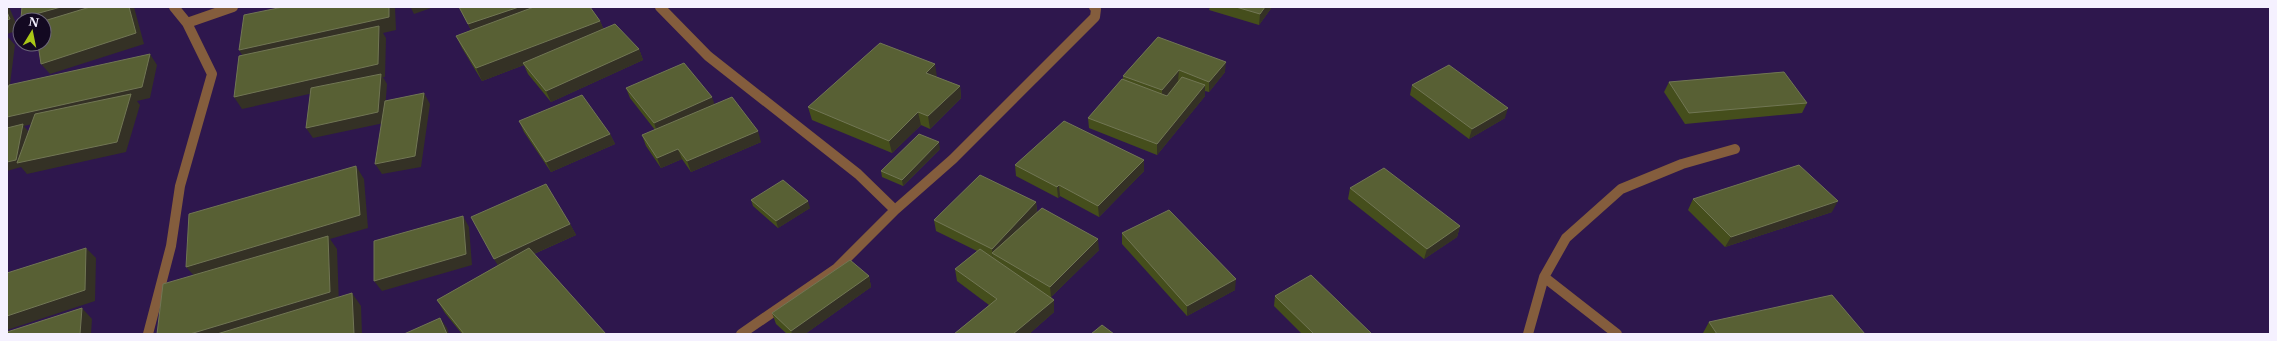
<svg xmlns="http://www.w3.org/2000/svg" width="2277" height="341" font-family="'Libre Baskerville',serif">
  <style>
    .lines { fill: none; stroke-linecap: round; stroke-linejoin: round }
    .lane { stroke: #845d3d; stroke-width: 10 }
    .street { stroke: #845d3d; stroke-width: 10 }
    .wall { fill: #454e1c; fill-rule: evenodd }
    .shaded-wall { fill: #343125; fill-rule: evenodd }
    .building { fill: #586034; stroke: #717654 }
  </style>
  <rect width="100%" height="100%" fill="#2e174d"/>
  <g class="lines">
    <path class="lane" d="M1544,277L1617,334
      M1528,334L1544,277L1566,238L1621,189L1682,164L1735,149"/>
    <path class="street" d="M660,7L708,56L858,174L895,210
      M187,23L233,7
      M148,334L171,246L180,186L212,74L187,23L174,7
      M741,334L837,268L895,210L953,159L1095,17L1096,9L1094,7"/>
  </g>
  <path class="wall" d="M459,7H590L600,21L603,28L639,49L643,60L551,102L528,74L524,65L482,81L462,48L456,36L471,30Z
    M1210,7H1272L1259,25L1209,10Z
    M1158,37L1225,72L1209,92L1205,91V96L1157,155L1089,128L1088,118L1123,79V76ZM1178,81L1167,96V95Z
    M937,77L960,86L961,98L930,129L921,125L892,153L812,120L808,107Z
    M1669,82L1807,103L1802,113L1685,124L1664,92Z
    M1412,85L1505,118L1469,139L1410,95Z
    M626,88L715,105L761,142L691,172L682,159L661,168L646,146L642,135L655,130L630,98Z
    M519,121L610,134L615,144L551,172L524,132Z
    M940,149L903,186L882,177L881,171Z
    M1015,165L1144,171L1099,217L1060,196L1058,198L1016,176Z
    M1350,188L1460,226L1457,237L1424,259L1348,199Z
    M1693,199L1832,212L1725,247L1688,210Z
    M751,200L810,208L778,228L753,206Z
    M1036,202L1037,212L1099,250L1051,297L1054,300V312L1029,334H954L989,305L957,281L955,269L977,251L936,231L934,220Z
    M570,224L576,235L534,254L606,334H462L445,313L437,300Z
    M1122,233L1235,290L1187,316L1122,244Z
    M869,276L871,287L805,334H787L776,324L772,313Z
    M1275,296L1372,334H1302L1274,306Z
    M1709,322L1865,334H1704L1703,333Z"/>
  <path class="shaded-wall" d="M7,7H9L19,30L7,34Z
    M61,7H109L44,24V20H23L21,18Z
    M129,7H134L144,44L50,74L41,64Z
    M389,7H395L396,30L383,33L386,38L385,77H383L387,84L384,123L313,138L306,128L381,78L242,109L234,97L247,63L239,50Z
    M414,7H434L414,14L411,8Z
    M519,7H545L473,35L468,24Z
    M1265,7H1272L1259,25L1260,14Z
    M600,21L605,33L523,63L524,65L482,81L476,68Z
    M7,36L15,45L9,92H7Z
    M639,49L643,60L551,102L546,91Z
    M150,54L157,65L150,98L137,101L140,105L126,152L27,174L21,167L7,171V117ZM129,102L23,162L28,131L24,126Z
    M1226,62L1225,72L1209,92V82Z
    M935,64L937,77L928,85L926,73Z
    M1179,70L1178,81L1162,101V90Z
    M1205,85V96L1157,155V144Z
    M960,86L961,98L930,129L928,116Z
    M424,93L430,104L421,167L382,174L375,164Z
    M712,97L716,108L658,134L654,123Z
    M1508,108L1505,118L1469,139L1472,129Z
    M918,112L921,125L892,153L889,141Z
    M758,131L761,142L691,172L687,161Z
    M610,134L615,144L551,172L546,162Z
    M939,142L940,149L903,186L902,180Z
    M678,149L682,159L661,168L657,158Z
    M1144,160V171L1099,217L1098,206Z
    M356,166L364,179L368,228L330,239L337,249L339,305L242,334H190L197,279L186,267Z
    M1059,185L1060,196L1058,198L1057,187Z
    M808,201L810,208L778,228L776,221Z
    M1838,201L1832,212L1725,247L1731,237Z
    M1036,202L1037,213L992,253L993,259L992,249Z
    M463,216L469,227L472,265L382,291L374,281Z
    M570,224L576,235L500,269L494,259Z
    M1460,226L1457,237L1424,259L1427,249Z
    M1098,239L1099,250L1051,297L1050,287Z
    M86,248L96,258L95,301L7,330V316Z
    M869,276L871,287L805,334H792L791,331Z
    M1236,279L1235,290L1187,316V306Z
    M352,293L361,306L362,334H354Z
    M1054,300V312L1029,334H1013Z
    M82,308L92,319L91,334H80Z
    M440,318L447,328L449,334H447Z"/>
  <path class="building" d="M22,7H61L21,18Z
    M90,7H129L136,33L41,64L38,44H44V21Z
    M283,7H389V17L239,50L244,15Z
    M459,7H519L468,24Z
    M534,7H590L600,21L476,68L456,36Z
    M1236,7H1265L1260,14Z
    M7,12L10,19L7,20Z
    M615,24L639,49L546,91L523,63Z
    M379,26L378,64L234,97L239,56Z
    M1158,37L1226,62L1209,82L1179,70L1162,90L1123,76Z
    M880,43L935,64L926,73L960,86L928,116L918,112L889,141L808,107Z
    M150,54L142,87L7,117V90L9,85Z
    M684,63L712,97L654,123L626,88Z
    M1449,65L1508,108L1472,129L1412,85Z
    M1784,72L1807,103L1689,113L1669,82Z
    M381,74L378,112L306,128L311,88Z
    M1182,77L1205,85L1157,144L1088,118L1122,79L1167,96Z
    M424,93L415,156L375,164L385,101Z
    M131,94L117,142L17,163L35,114Z
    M582,95L610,134L546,162L519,121Z
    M732,97L758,131L687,161L678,149L657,158L642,135Z
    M1064,121L1144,160L1098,206L1059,185L1057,187L1015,165Z
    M23,124L16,160L7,162V128Z
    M919,134L939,142L902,180L881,171Z
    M1799,165L1838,201L1731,237L1693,199Z
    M356,166L360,215L186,267L189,214Z
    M1384,168L1460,226L1427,249L1350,188Z
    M980,175L1036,202L992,249L934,220Z
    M783,180L808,201L776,221L751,200Z
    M546,184L570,224L494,259L471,217Z
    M1042,208L1098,239L1050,287L992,253Z
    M1169,210L1236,279L1187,306L1122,233Z
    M463,216L466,254L374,281V241Z
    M328,236L330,292L190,334H157L163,284Z
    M86,248L85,290L7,316V273Z
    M529,248L606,334H464L437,300Z
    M980,249L1054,300L1013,334H954L997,299L955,269Z
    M850,260L869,276L791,331L772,313Z
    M1311,275L1372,334H1314L1275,296Z
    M352,293L354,334H217Z
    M1832,295L1865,334H1717L1709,322Z
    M82,308L80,334H7V332Z
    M440,318L447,334H404Z
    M1102,325L1114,334H1091Z"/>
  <rect width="2277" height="341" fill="none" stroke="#f5f1ff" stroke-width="16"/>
  <g transform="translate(32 32) rotate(10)"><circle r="19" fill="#130921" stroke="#6d667a"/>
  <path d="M0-3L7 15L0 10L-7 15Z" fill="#aac717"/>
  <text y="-6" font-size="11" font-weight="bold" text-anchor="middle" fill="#f5f1ff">N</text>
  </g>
</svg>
